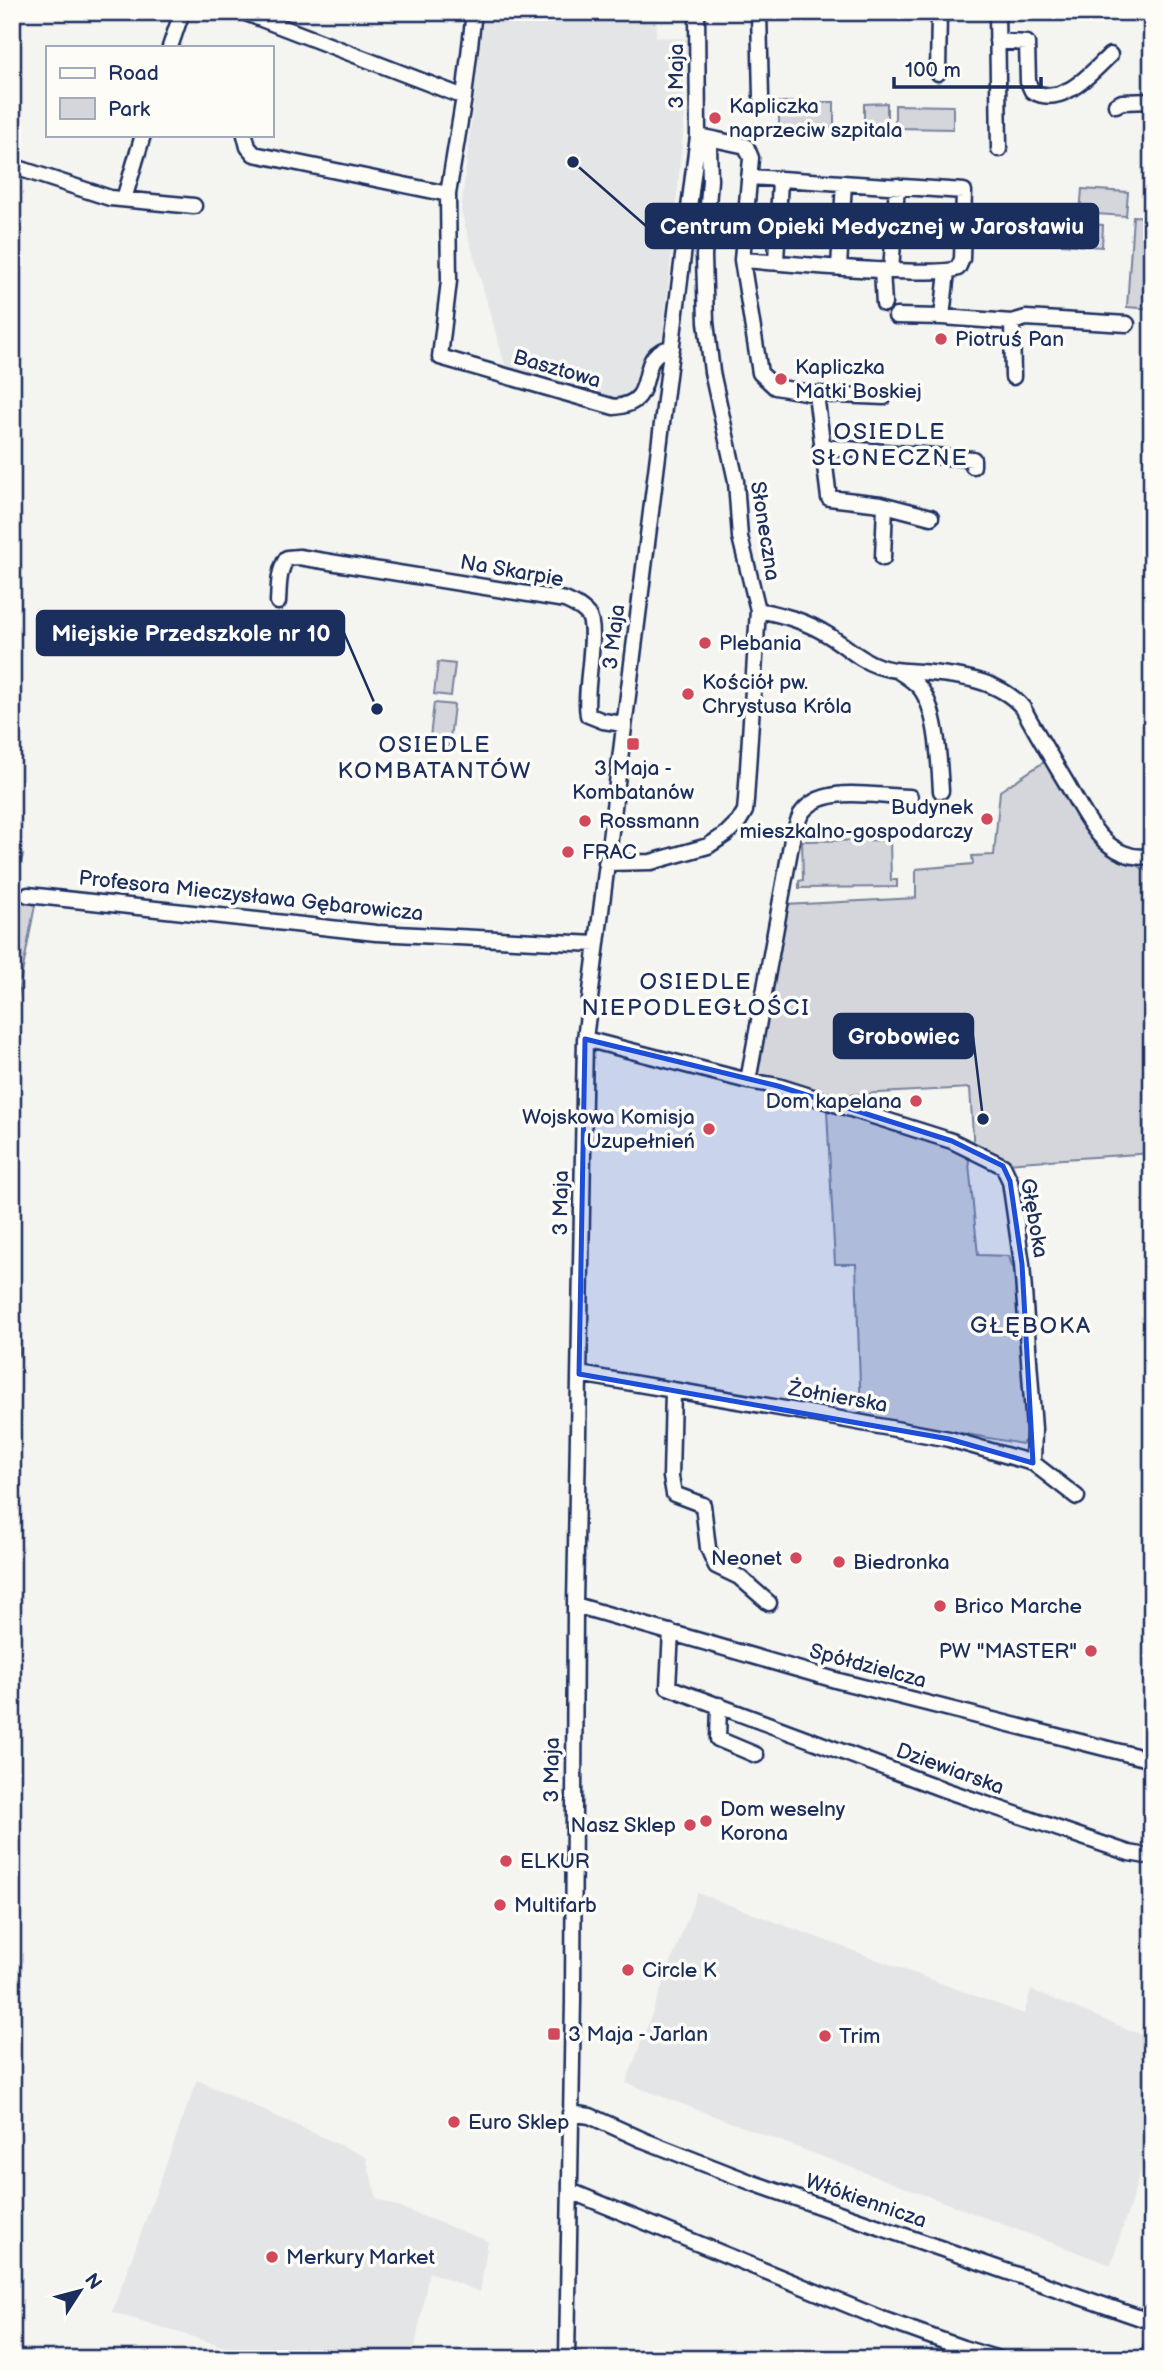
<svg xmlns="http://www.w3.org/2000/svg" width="1164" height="2371" font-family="'Balsamiq Sans',sans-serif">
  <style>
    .built { fill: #e4e5e6 }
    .green { fill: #d4d6db; stroke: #78829c; stroke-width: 2 }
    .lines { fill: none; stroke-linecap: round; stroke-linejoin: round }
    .minor-casing { stroke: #1b2f5e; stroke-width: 19 }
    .minor { stroke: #fdfcf7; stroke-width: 14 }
    .marked { fill: #1d4ed8; fill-opacity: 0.2; stroke: #1d4ed8; stroke-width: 5; stroke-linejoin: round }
    .poi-dot { fill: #d1495b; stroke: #fdfcf7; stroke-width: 2.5 }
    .labels { text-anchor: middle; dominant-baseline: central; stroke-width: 7; stroke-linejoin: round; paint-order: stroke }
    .street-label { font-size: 21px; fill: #1b2f5e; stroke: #fdfcf7 }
    .poi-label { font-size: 21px; fill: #1b2f5e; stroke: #fdfcf7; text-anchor: start }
    .neighbourhood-label { font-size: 23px; letter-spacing: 2px; fill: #1b2f5e; stroke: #fdfcf7 }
    .leader { fill: none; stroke: #1b2f5e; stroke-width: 2.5 }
    .callout-dot { fill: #1b2f5e; stroke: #fdfcf7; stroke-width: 2.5 }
    .callout { fill: #1b2f5e; stroke: #1b2f5e; stroke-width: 2.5 }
    .callout-label { font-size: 23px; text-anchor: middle; font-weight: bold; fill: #fff }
  </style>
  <rect width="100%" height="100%" fill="#f4f4f1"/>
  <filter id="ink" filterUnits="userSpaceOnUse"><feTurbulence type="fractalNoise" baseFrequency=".0143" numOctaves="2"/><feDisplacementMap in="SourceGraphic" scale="14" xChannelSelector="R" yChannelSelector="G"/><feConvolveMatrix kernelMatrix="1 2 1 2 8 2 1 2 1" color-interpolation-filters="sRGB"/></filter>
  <g filter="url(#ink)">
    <path class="built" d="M484,12H645L657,18L656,37L689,39V72L682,73L685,114L663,338L627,397L607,401L506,369L461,211Z
      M697,1893L1024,2014L1031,1990L1152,2039V2135L1111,2265L626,2083Z
      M197,2080L366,2157L377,2199L488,2241L480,2292L429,2272L414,2353L428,2359H264L112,2312Z"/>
    <path class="green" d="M834,102V128L779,129V102Z
      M887,103V129H864V104Z
      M895,105L953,106V129L895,128Z
      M1082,189L1128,192L1126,216L1080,213Z
      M1133,216L1152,217V309L1127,307Z
      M1063,222L1103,225L1102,247L1062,244Z
      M438,662L455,664L451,696L434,694Z
      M434,703L454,705L449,748L429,746Z
      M1047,760L1106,847L1152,874V1153L1006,1163L974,1151L970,1088L824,1096L753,1077L785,905L916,898V869L973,864L972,856L994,855L1000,791Z
      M890,840L891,880H897V887L799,888V881L803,880L802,841Z
      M12,854L23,855L12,896L35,905L12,1027Z
      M827,1111L893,1126L968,1154L978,1255L1009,1256L1012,1266L1016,1271L1029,1436L1022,1444L861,1415L856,1264H835Z
      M12,1169L20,1356L12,1353Z"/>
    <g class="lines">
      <g class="minor-casing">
        <path id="minor" d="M243,12L464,97
          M474,12L464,97L448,194L449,281L440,357L614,407C664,403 631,353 672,348
          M759,12L761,97
          M997,12L999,149
          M997,41L1027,43L1028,82L1032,91C1062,108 1090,74 1110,55
          M170,47L182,12
          M938,73L939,12
          M1116,105L1122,102L1152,101
          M245,135L248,147L254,154L448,194
          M698,136L709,146L710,180L704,256L706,322L712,372L736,481L740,537L758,610C783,615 806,621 828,635C845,645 859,660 878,666C891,671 906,671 920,672C956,675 999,679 1023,708C1037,734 1052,759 1067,784C1077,801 1086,820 1099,835C1112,850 1132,861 1152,855
          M699,136L746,146L751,158L742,260L760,373L775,387L816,394L829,498L881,504L931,517
          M12,166L110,198L194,206
          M124,199L143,135
          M742,260C775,262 940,279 958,268L962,259L964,191L749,177
          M776,262L780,179
          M839,267L844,183
          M882,270L884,304
          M891,271L897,186
          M947,272L942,317L1012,322L1026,318L1127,324
          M896,316L942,317
          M1012,322L1013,377
          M816,394L884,397
          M821,447L973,459V466
          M883,558L885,505
          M278,602C279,587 278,571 287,558L299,557L565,600C573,604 582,607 588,615C599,631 583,691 588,715L603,721L624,724
          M898,671C906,676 914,681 920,688C938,711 939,762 941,791
          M606,863L651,862L708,846L726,834L739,821L745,811L746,800L758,610
          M28,895L376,933L596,944
          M585,1039L748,1081L778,1086L952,1141L1003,1166L1010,1181L1022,1264L1034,1429L1033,1463
          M748,1081L793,834C796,828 798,820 801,814C822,782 878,798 910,797
          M579,1374L803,1412L949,1439L1033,1463L1077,1497
          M673,1390L671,1477L674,1494L703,1505L708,1548L716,1566L739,1577L769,1603
          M575,1605L839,1681L1152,1760
          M671,1632L668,1687L945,1790L1129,1853L1152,1857
          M719,1705L718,1739L756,1755
          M570,2113L590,2116L643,2140L753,2183L1152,2322
          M570,2191L882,2319L963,2348L999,2359
          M567,2359L573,2000L575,1605L585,1039L698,136L697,12
          M1150,2359L1152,2346"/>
      </g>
      <use href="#minor" class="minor"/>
    </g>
  </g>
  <path class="marked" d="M585,1039L778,1086L952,1141L1003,1166L1010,1181L1022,1264L1033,1463L949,1439L579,1374Z"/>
  <g class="poi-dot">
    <circle cx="715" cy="118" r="7"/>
    <circle cx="941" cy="339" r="7"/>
    <circle cx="781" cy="379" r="7"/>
    <circle cx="705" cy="643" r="7"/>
    <circle cx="688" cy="694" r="7"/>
    <rect x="626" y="737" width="14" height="14" rx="3.5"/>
    <circle cx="987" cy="819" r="7"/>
    <circle cx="585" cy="821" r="7"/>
    <circle cx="568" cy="852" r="7"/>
    <circle cx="916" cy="1101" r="7"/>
    <circle cx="709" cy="1129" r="7"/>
    <circle cx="796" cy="1558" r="7"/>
    <circle cx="839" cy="1562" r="7"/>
    <circle cx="940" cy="1606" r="7"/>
    <circle cx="1091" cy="1651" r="7"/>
    <circle cx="706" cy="1821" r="7"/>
    <circle cx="690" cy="1825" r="7"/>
    <circle cx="506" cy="1861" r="7"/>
    <circle cx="500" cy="1905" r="7"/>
    <circle cx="628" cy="1970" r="7"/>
    <rect x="547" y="2027" width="14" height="14" rx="3.5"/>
    <circle cx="825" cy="2036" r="7"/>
    <circle cx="454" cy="2122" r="7"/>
    <circle cx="272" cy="2257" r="7"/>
  </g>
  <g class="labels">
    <g class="street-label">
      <text transform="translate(676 76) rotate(-90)">3 Maja</text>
      <text transform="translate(557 369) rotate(16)">Basztowa</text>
      <text transform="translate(765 531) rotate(81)">Słoneczna</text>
      <text transform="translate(512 571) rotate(10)">Na Skarpie</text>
      <text transform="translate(614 637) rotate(-83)">3 Maja</text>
      <text transform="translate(251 896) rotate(6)">Profesora Mieczysława Gębarowicza</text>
      <text transform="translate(561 1203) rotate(-89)">3 Maja</text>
      <text transform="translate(1034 1218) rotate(80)">Głęboka</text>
      <text transform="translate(838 1397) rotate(10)">Żołnierska</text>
      <text transform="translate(868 1666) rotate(15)">Spółdzielcza</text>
      <text transform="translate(950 1769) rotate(20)">Dziewiarska</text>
      <text transform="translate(552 1770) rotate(-89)">3 Maja</text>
      <text transform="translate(866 2201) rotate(19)">Włókiennicza</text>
    </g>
    <g class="poi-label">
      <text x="729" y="106">Kapliczka<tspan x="729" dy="24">naprzeciw szpitala</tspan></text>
      <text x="955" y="339">Piotruś Pan</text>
      <text x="795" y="367">Kapliczka<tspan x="795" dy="24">Matki Boskiej</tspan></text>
      <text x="719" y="643">Plebania</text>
      <text x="702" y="682">Kościół pw.<tspan x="702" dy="24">Chrystusa Króla</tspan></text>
      <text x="633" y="768" text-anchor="middle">3 Maja -<tspan x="633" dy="24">Kombatanów</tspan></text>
      <text x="973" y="807" text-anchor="end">Budynek<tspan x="973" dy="24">mieszkalno-gospodarczy</tspan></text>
      <text x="599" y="821">Rossmann</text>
      <text x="582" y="852">FRAC</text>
      <text x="902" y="1101" text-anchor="end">Dom kapelana</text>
      <text x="695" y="1117" text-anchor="end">Wojskowa Komisja<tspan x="695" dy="24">Uzupełnień</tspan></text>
      <text x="782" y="1558" text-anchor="end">Neonet</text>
      <text x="853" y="1562">Biedronka</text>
      <text x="954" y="1606">Brico Marche</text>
      <text x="1077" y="1651" text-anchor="end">PW "MASTER"</text>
      <text x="720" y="1809">Dom weselny<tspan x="720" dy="24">Korona</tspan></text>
      <text x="676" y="1825" text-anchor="end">Nasz Sklep</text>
      <text x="520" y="1861">ELKUR</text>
      <text x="514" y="1905">Multifarb</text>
      <text x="642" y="1970">Circle K</text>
      <text x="568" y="2034">3 Maja - Jarlan</text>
      <text x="839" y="2036">Trim</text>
      <text x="468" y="2122">Euro Sklep</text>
      <text x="286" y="2257">Merkury Market</text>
    </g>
    <g class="neighbourhood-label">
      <text x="890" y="432">OSIEDLE<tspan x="890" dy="26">SŁONECZNE</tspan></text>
      <text x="435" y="745">OSIEDLE<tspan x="435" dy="26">KOMBATANTÓW</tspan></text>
      <text x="696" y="982">OSIEDLE<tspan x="696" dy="26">NIEPODLEGŁOŚCI</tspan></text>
      <text x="1031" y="1326">GŁĘBOKA</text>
    </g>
  </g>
  <path class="leader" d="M573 162L646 226M377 709L344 633M983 1119L973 1036"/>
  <g class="callout-dot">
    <circle cx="573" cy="162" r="7"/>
    <circle cx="377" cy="709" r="7"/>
    <circle cx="983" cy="1119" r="7"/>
  </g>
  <g class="callout">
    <rect x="646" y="204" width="452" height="44" rx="7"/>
    <rect x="37" y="611" width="307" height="44" rx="7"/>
    <rect x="834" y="1014" width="139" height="44" rx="7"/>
  </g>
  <g class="callout-label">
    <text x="872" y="234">Centrum Opieki Medycznej w Jarosławiu</text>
    <text x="191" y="641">Miejskie Przedszkole nr 10</text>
    <text x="904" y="1044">Grobowiec</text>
  </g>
  <rect width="1164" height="2371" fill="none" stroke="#fdfcf7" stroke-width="42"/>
  <rect x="21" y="21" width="1122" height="2329" fill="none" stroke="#1b2f5e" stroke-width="2.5" filter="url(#ink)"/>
  <rect x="46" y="46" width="228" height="91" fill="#fdfcf7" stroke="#a3aaba" stroke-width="2"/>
  <rect x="60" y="68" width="35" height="10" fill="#fdfcf7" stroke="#a3aaba" stroke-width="2"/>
  <text x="108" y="80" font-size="21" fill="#1b2f5e">Road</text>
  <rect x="60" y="98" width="35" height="21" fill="#d4d6db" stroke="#a3aaba" stroke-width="2"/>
  <text x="108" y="116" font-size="21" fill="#1b2f5e">Park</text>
  <g transform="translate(80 2291) rotate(54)" stroke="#fdfcf7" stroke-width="5" paint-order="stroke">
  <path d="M0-5L12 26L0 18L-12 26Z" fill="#1b2f5e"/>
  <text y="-10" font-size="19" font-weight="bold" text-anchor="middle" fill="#1b2f5e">N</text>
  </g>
  <path d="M894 77v10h147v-10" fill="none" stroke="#1b2f5e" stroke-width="3.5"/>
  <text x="905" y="77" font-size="21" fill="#1b2f5e" stroke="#fdfcf7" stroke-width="5" paint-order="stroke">100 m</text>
</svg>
